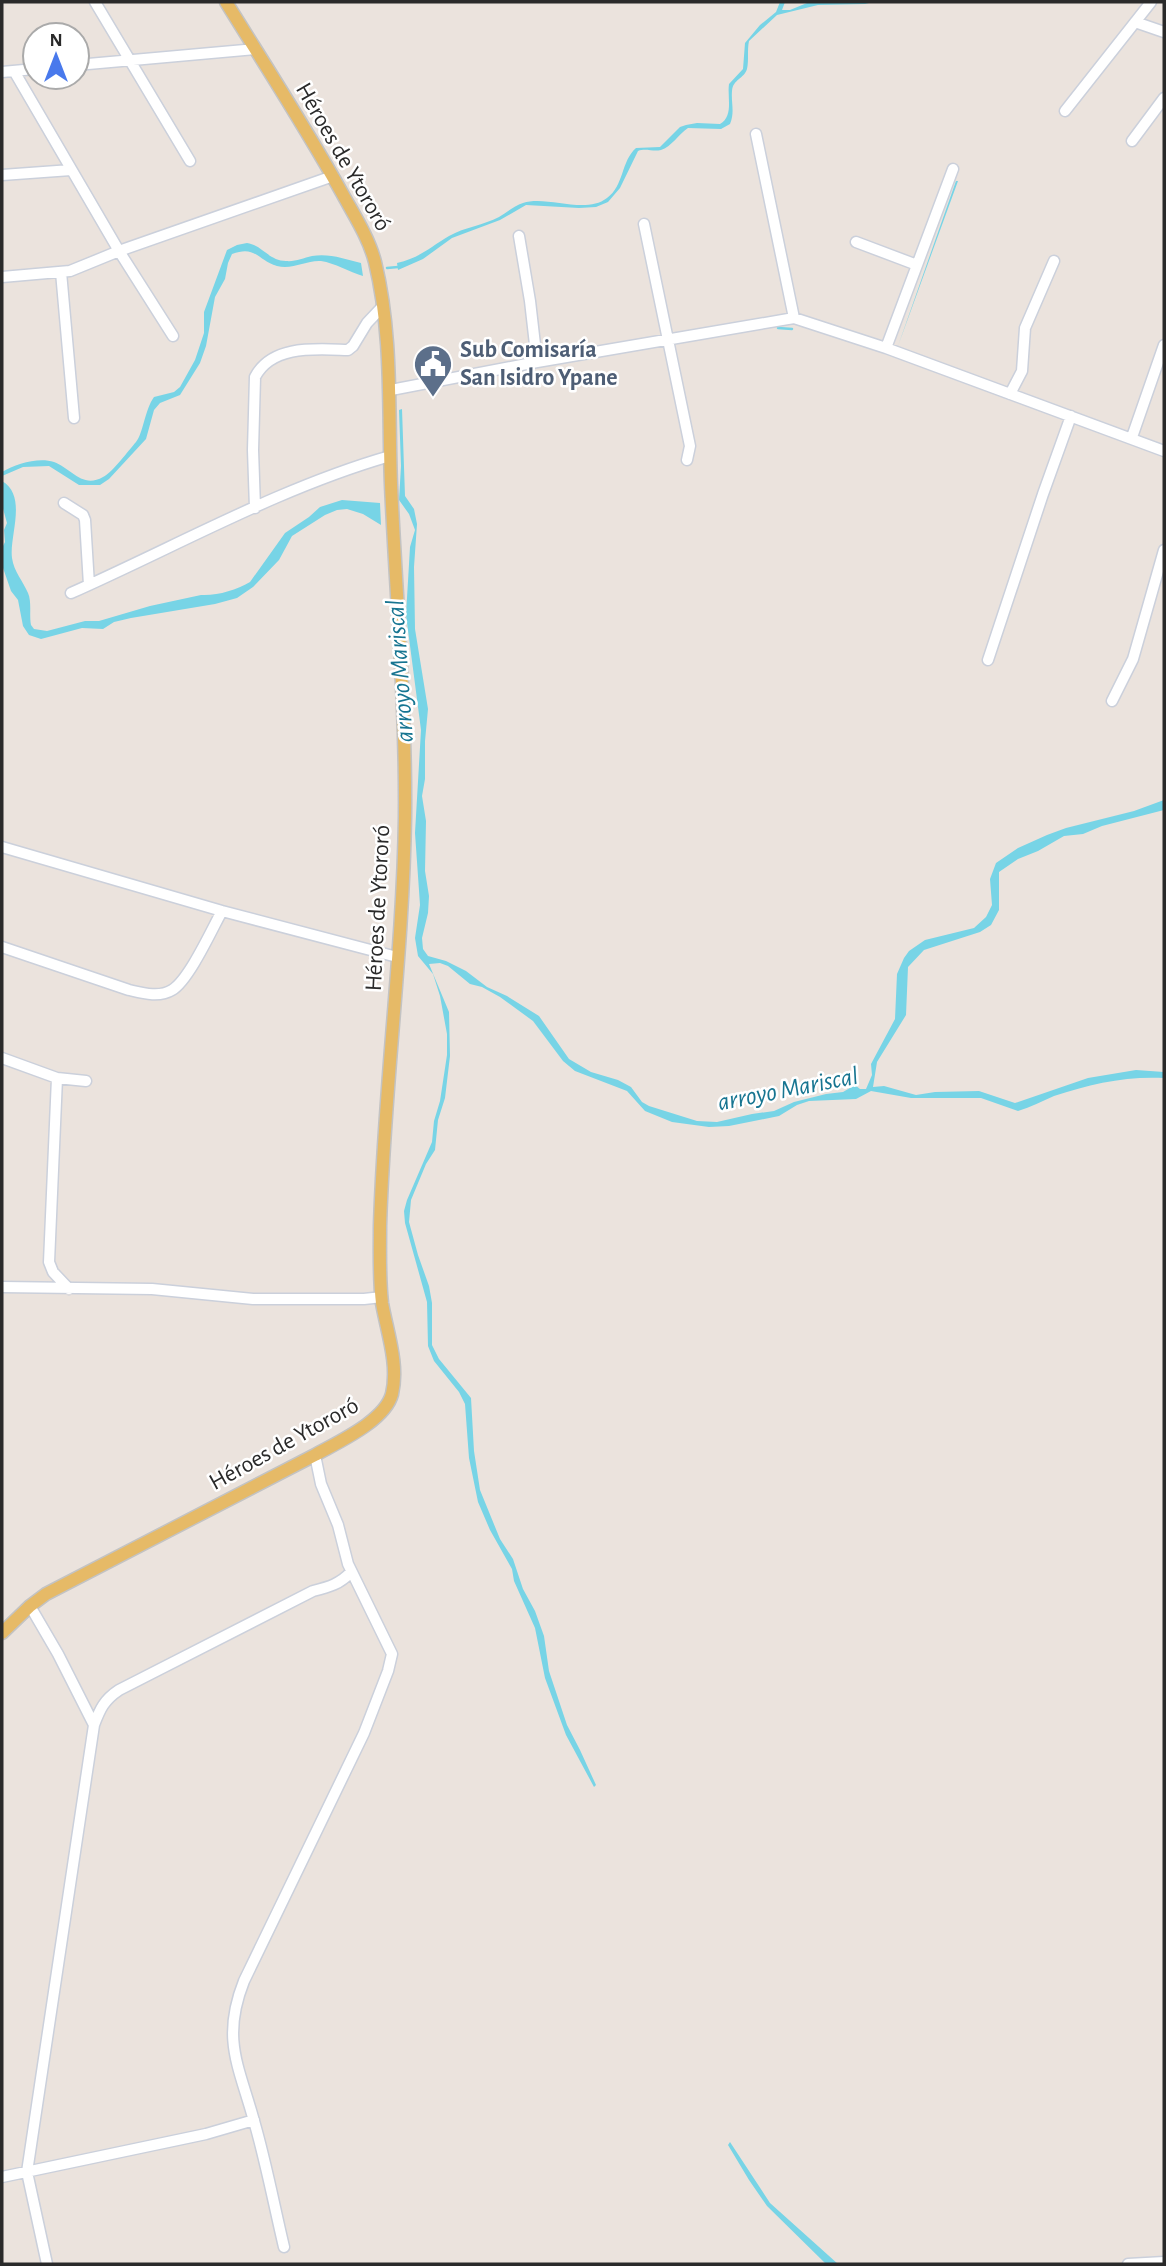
<svg xmlns="http://www.w3.org/2000/svg" width="1166" height="2266" font-family="'Alegreya Sans',sans-serif">
  <style>
    .water { fill: #77d4e6 }
    .lines { fill: none; stroke-linecap: round; stroke-linejoin: round }
    .stream { stroke: #77d4e6; stroke-width: 2.5 }
    .minor-casing { stroke: #cbd0db; stroke-width: 13 }
    .major-casing { stroke: #c3c3c3; stroke-width: 15 }
    .minor { stroke: #fff; stroke-width: 10 }
    .major { stroke: #e6ba67; stroke-width: 12 }
    .labels { text-anchor: middle; dominant-baseline: central; stroke-width: 5; stroke-linejoin: round; paint-order: stroke }
    .street-label { font-size: 24px; fill: #2a2a2a; stroke: #fff }
    .service-label { font-size: 24px; font-weight: bold; fill: #4e5e75; stroke: #fff; text-anchor: start }
    .water-label { font-size: 26px; font-style: italic; fill: #177591; stroke: #fff }
  </style>
  <rect width="100%" height="100%" fill="#ebe3dd"/>
  <path class="water" d="M780,2H785L782,10H790L807,3L873,2L865,4L818,5L777,15L749,41C747,50 749,60 747,69C744,79 733,79 732,91C731,103 735,112 730,124L721,129L688,128C679,134 671,147 661,150C653,152 646,148 638,151L620,188L608,202L596,207L579,208L526,205L500,220L452,238L423,259L398,270L397,263C420,258 430,247 449,236C465,227 484,225 499,217C507,212 514,206 523,203C547,195 585,215 607,198C624,186 621,161 636,148L660,147L680,127L686,125L697,123L720,124C734,116 727,97 729,84L743,69L745,43L760,25L776,12Z
    M956,181H958L898,346Z
    M247,243C262,245 269,261 286,261C295,262 303,258 312,256C329,253 345,259 361,263L363,276C349,272 335,263 321,261C306,260 293,270 277,266C257,260 256,245 232,254L228,263L225,279L215,297L206,346L200,363L180,395L160,403L154,410L146,439L109,479L100,485H79L49,466L23,467L2,476V472C16,464 38,457 54,462C71,468 82,489 103,477C113,472 128,451 136,442C143,434 145,409 154,397L174,392L180,387L195,360L204,333V312L227,250L237,245Z
    M402,409L405,496L414,509L417,524L414,567L415,629L428,709L425,741V779L422,796L426,821L425,871L429,896L428,913L422,938L423,949L428,956L446,961L466,971L487,987L507,996L539,1016L569,1059L591,1072L618,1080L631,1087L642,1102L649,1106L697,1121L717,1122L752,1114L774,1111L794,1102L826,1094L843,1092L855,1085L860,1089H866L872,1075L871,1064L895,1019L897,974L904,958L909,951L925,940L974,928L986,917L992,905L990,879L996,863L1018,848L1047,835L1066,828L1134,811L1164,800V810L1102,826L1083,834L1064,836L1038,851L1018,859L999,872V910L991,925L980,932L924,950L908,967L906,1015L877,1062L873,1087L884,1086L916,1095L935,1092L979,1091L1015,1103L1088,1078L1136,1070L1164,1072V1078C1126,1076 1090,1084 1054,1096C1042,1101 1031,1107 1018,1111L981,1098H911L871,1091L856,1099L809,1101L797,1105L779,1116L729,1126L709,1127L672,1122L645,1111L627,1091L575,1071L563,1061L533,1021L500,997L482,987L470,984L448,966L440,963L429,964L449,1012L450,1056L445,1098L438,1120L435,1150L426,1164L411,1200L409,1222L418,1255L429,1286L432,1303V1345L439,1359L471,1398L474,1451L480,1490L500,1539L513,1559L523,1589L535,1611L544,1636L549,1671L567,1725L580,1750L596,1785L594,1787L566,1735L545,1678L535,1628L514,1581L512,1569L490,1530L478,1502L469,1458L465,1404L459,1392L434,1361L428,1346L427,1302L405,1223L404,1211L407,1200L432,1142L434,1121L440,1101L447,1055V1034L440,996L433,974L418,956L415,938L420,905L415,833L421,730L406,615L410,547L415,530L409,514L399,500L401,466L399,410Z
    M2,481C28,496 9,536 12,558C14,572 23,581 28,593C32,602 29,615 31,625L34,629L47,631L85,621H99L150,606L201,595C217,596 236,590 250,582L285,533L309,517L320,507L342,500L380,503L381,525L363,514L347,509L337,510L325,515L292,536L279,560L253,587L237,598L215,604L131,618L114,622L103,629L82,628L41,639L29,635L23,626L18,600L11,591L2,565V548L5,542L4,530L7,523L2,505Z
    M730,2142L770,2203L838,2264H826L767,2206L749,2180L728,2145Z"/>
  <g class="lines">
    <path class="stream" d="M387,268L398,267
      M778,328L792,329"/>
    <g class="minor-casing">
      <path id="minor" d="M95,2L190,161
        M1135,22L1164,32
        M77,65L256,49
        M14,71L119,251L173,336
        M2,72L35,69
        M1065,111L1151,2
        M756,134L794,318
        M1132,141L1164,98
        M2,175L71,170
        M644,224L690,446L687,460
        M519,236L530,301L537,362
        M856,242L917,265
        M61,272L74,418
        M2,277L70,271L119,251L333,176
        M886,348L953,169
        M391,390L537,362L794,318L886,348L1164,451
        M1010,394L1022,371L1025,328L1054,261
        M1132,437L1164,345
        M64,503L83,515L85,520L89,585
        M255,508L253,450L255,377C272,344 317,349 348,350L353,346L367,323L383,306
        M71,593C177,546 279,488 390,456
        M988,660L1043,494L1071,416
        M1112,701L1133,659L1164,550
        M2,847L222,911L397,957
        M2,947L129,990C142,993 159,998 172,990C189,980 212,929 222,911
        M2,1058L57,1078L86,1081
        M57,1078L49,1262L53,1272L69,1289
        M2,1287L152,1289L253,1299H364L382,1297
        M30,1606L58,1654L94,1725
        M2,2177L206,2134L254,2120
        M284,2247C274,2205 266,2162 254,2121C239,2066 221,2039 244,1981L364,1733L388,1671L392,1654L348,1564L338,1525L321,1484L315,1455
        M47,2264L27,2172L94,1725C100,1709 104,1700 119,1690L313,1591C329,1587 340,1584 351,1572
        M1128,2264L1164,2262"/>
    </g>
    <g class="major-casing">
      <path id="major" d="M2,1633L30,1606L46,1594L315,1455C338,1442 385,1421 392,1394C399,1364 387,1332 382,1303C379,1278 380,1251 380,1226C384,1089 403,953 405,817C406,706 396,596 391,485C388,411 393,336 375,262C369,238 354,215 342,193C306,128 265,65 226,2"/>
    </g>
    <use href="#minor" class="minor"/>
    <use href="#major" class="major"/>
  </g>
  <defs>
    <g id="civic-pin" transform="scale(2.0125)"><path d="M0 17L-7.5 6A9.5 9.5 0 1 1 7.5 6Z" fill="#5c6f8a" stroke="#fff"/><path d="M-.6-6.5H3V-4.5H.6V-3L4-1V1h2V6H-6V1h2V-1L-.6-3ZM-1.2 2.5V6h2.4V2.5Z" fill="#fff"/></g>
  </defs>
  <g fill-rule="evenodd">
    <use href="#civic-pin" x="433" y="364"/>
  </g>
  <g class="labels">
    <g class="street-label">
      <text transform="translate(343 157) rotate(60)">Héroes de Ytororó</text>
      <text transform="translate(378 908) rotate(-87)">Héroes de Ytororó</text>
      <text transform="translate(284 1444) rotate(-29)">Héroes de Ytororó</text>
    </g>
    <g class="service-label">
      <text x="460" y="350">Sub Comisaría<tspan x="460" dy="28">San Isidro Ypane</tspan></text>
    </g>
    <g class="water-label">
      <text transform="translate(400 671) rotate(-94)">arroyo Mariscal</text>
      <text transform="translate(788 1089) rotate(-11)">arroyo Mariscal</text>
    </g>
  </g>
  <rect width="1166" height="2266" fill="none" stroke="#2a2a2a" stroke-width="7"/>
  <g transform="translate(56 56)"><circle r="33" fill="#ffffff" stroke="#aaaaaa" stroke-width="2"/>
  <path d="M0-5L12 26L0 18L-12 26Z" fill="#4979ec"/>
  <text y="-10" font-size="19" font-weight="bold" text-anchor="middle" fill="#2a2a2a">N</text>
  </g>
</svg>
